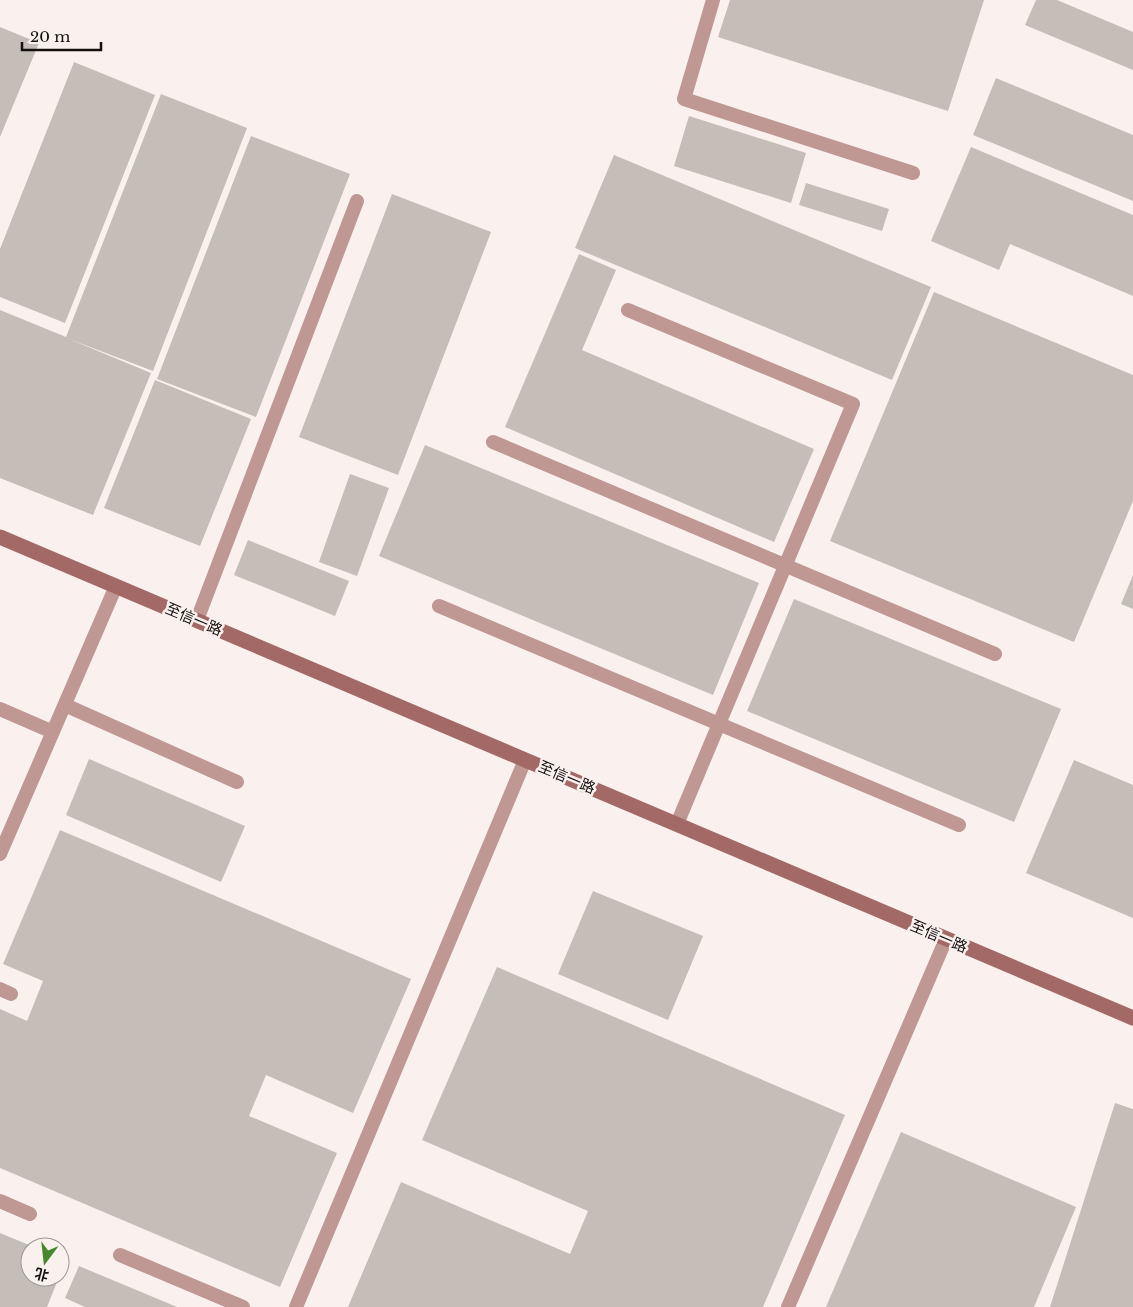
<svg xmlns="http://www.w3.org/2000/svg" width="1133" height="1307" font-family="'Libre Baskerville','Noto Sans SC',serif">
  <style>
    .building { fill: #c4bdb8 }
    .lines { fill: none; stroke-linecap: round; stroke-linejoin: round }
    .lane { stroke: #bf9793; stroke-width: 14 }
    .secondary { stroke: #a26966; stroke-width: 15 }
    .labels { text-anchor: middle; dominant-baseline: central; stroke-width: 5; stroke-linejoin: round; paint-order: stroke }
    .street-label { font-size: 15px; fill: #13100f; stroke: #faf1ee }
  </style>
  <rect width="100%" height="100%" fill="#faf1ee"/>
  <path class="building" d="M730,0H984L948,111L718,37Z
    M1036,0H1057L1133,32V70L1025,25Z
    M0,27L39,43L0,137Z
    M74,62L155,95L65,323L0,297V249Z
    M996,78L1133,135V201L973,135Z
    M161,94L247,128L153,371L69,339L151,373L93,515L0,478V310L66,337Z
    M689,116L806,153L791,203L674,166Z
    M251,136L350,174L256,417L157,379Z
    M971,147L1133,215V296L1010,244L999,270L931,241Z
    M614,155L931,287L892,380L575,248Z
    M806,183L889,209L882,231L799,205Z
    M392,194L491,232L398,475L299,437Z
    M579,254L616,270L582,350L814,449L774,542L505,427Z
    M934,292L1133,375V501L1074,642L830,541Z
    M155,380L251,419L200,546L104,508Z
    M425,445L759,583L713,695L379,556Z
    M350,474L389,488L357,576L319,562Z
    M248,540L349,581L335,616L234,575Z
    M1133,575V609L1121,604Z
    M794,599L1061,709L1014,822L747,711Z
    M89,759L245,826L221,882L66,815Z
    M1074,760L1133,785V918L1026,873Z
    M60,830L411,979L353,1113L266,1075L249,1116L337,1153L280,1287L0,1168V1009L27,1021L43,981L3,964Z
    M593,891L703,936L668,1020L558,974Z
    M497,967L845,1115L763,1307H348L401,1182L570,1254L588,1211L422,1140Z
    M1115,1103L1133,1109V1307H1050Z
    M901,1132L1076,1207L1034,1307H826Z
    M0,1233L34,1247H30V1277H59L47,1307H0Z
    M60,1258L66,1261L60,1276Z
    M79,1266L177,1307H85L65,1298Z"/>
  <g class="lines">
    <path class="lane" d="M713,0L684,99L913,173
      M628,310L853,404L677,824
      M493,442L995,654
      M439,606L959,825
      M197,620L357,201
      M65,705L237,782
      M0,709L53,732
      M0,854L116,586
      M0,989L11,994
      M0,1201L30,1214
      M120,1255L243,1307
      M296,1307L525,760
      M788,1307L946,939"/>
    <path class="secondary" d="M0,537L1133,1018"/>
  </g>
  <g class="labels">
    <g class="street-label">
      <text transform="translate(194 619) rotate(23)">至信一路</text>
      <text transform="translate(567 777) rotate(23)">至信一路</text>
      <text transform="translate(939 936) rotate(23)">至信一路</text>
    </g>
  </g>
  <g transform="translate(45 1262) rotate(195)"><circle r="24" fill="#faf1ee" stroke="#9e9795"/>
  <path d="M0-4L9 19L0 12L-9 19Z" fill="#46882b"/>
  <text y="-8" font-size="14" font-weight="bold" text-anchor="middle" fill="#13100f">北</text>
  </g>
  <path d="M22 42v8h79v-8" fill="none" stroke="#13100f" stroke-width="2.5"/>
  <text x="30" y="42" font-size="15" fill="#13100f" stroke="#faf1ee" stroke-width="4" paint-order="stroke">20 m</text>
</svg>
